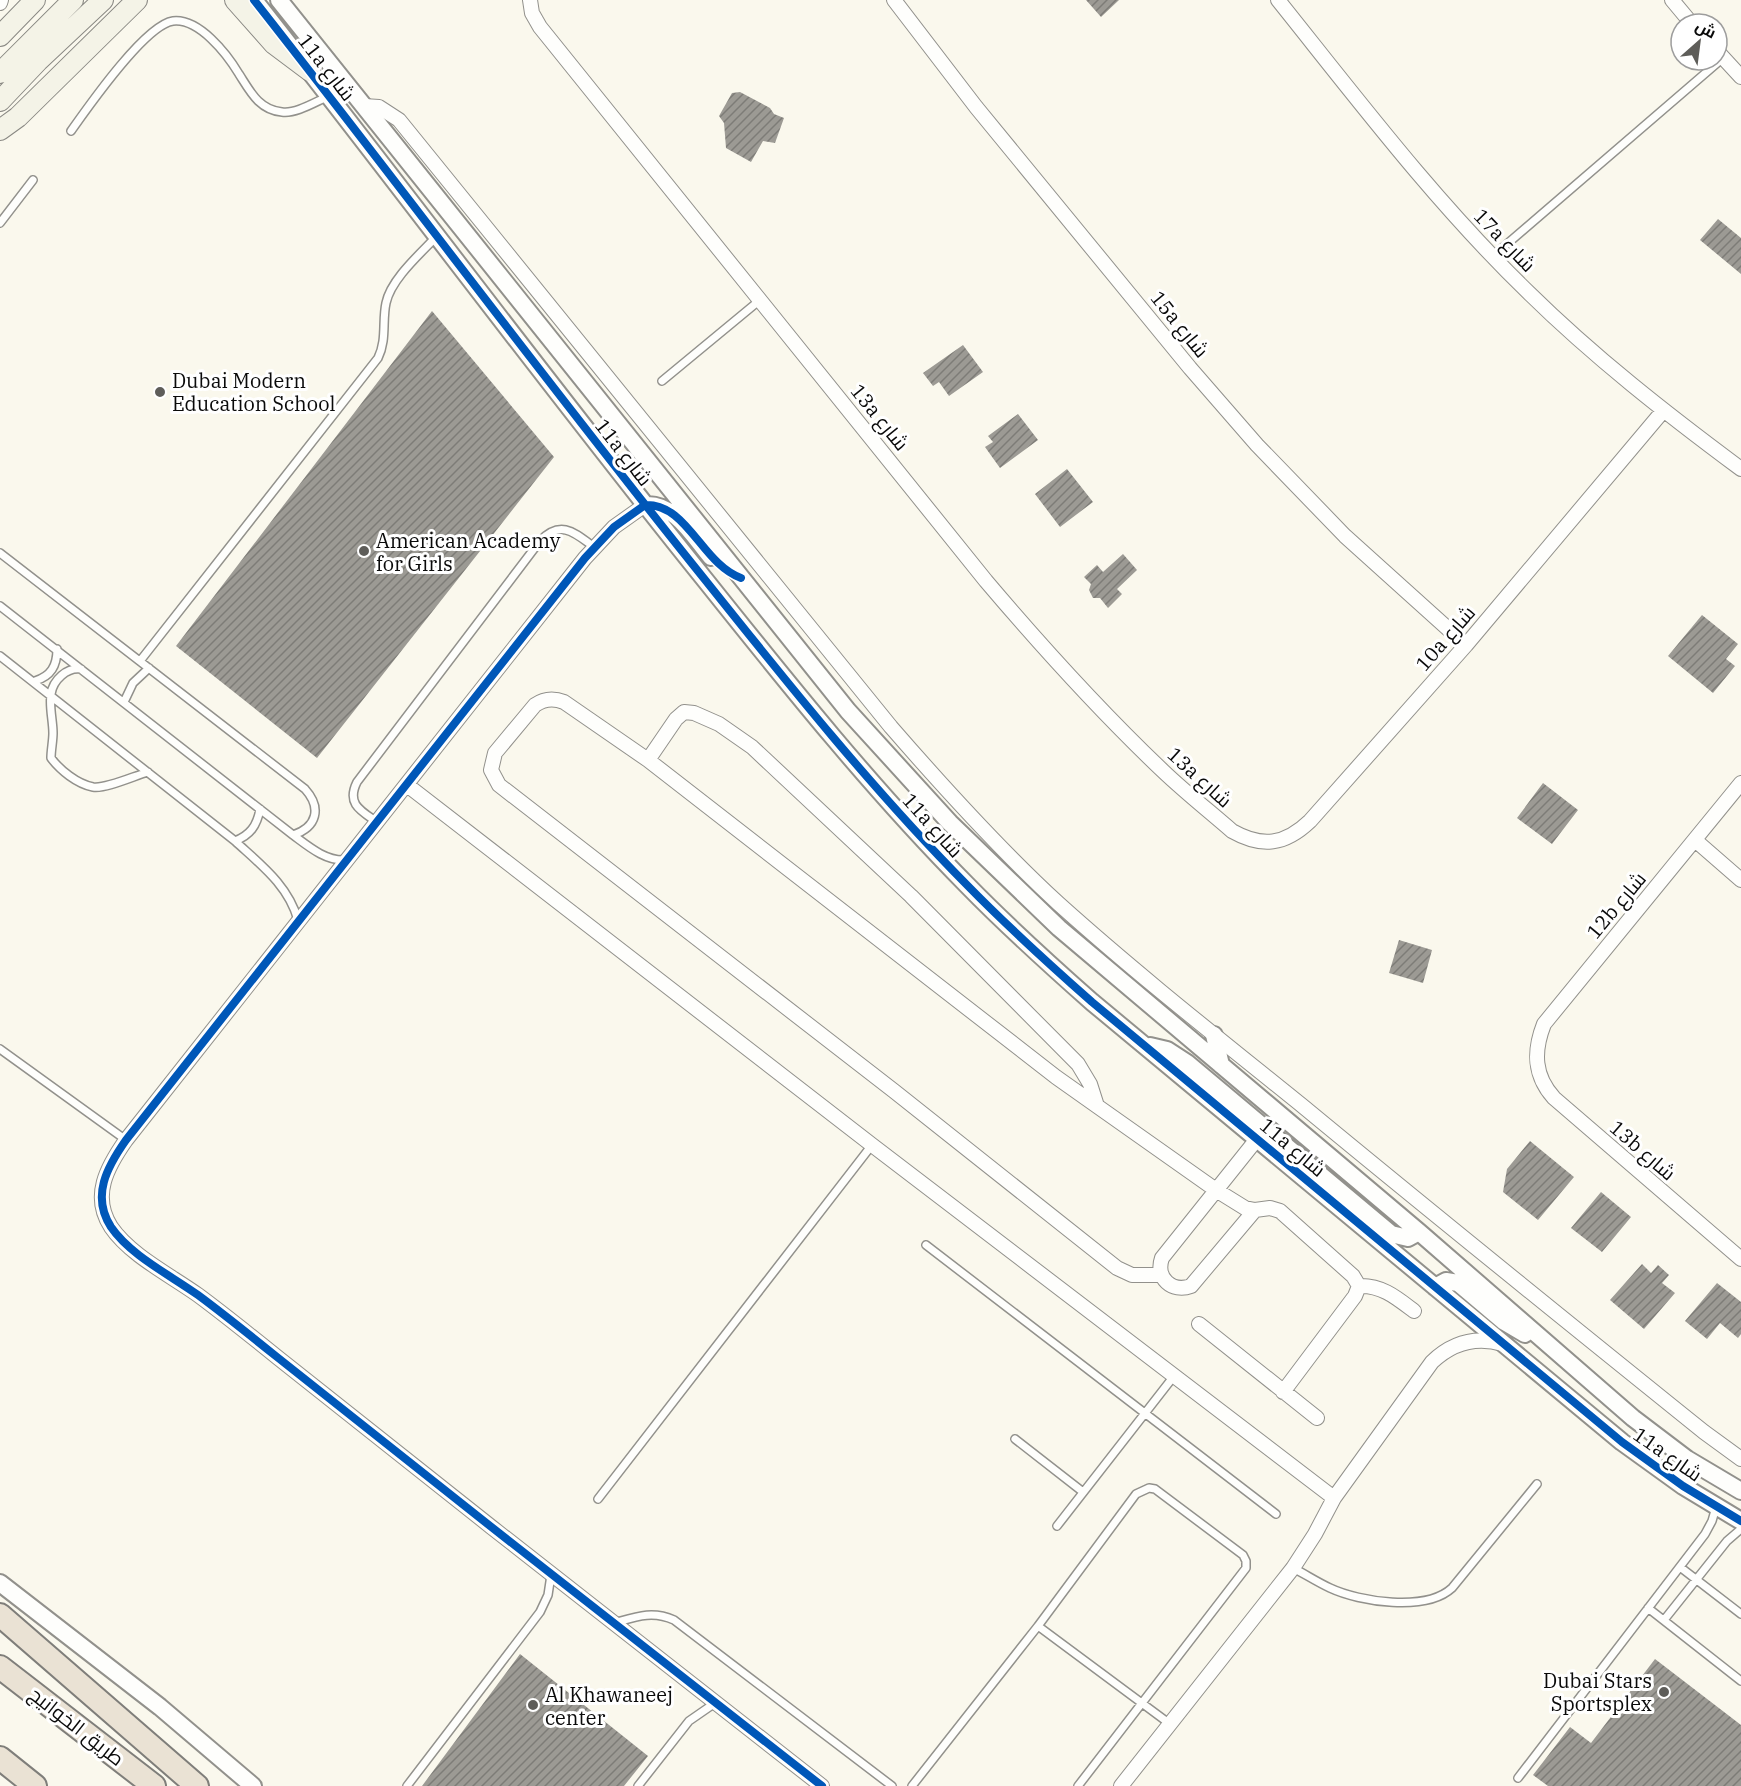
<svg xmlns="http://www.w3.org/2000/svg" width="1741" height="1786" font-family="'IBM Plex Serif',Cairo,serif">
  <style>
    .building { fill: url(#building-hatch) }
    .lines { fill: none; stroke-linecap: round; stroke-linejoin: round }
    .service-casing { stroke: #92918c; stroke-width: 10 }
    .minor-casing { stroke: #92918c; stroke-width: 16 }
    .tertiary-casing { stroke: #92918c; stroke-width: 20 }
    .secondary-casing { stroke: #898883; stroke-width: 22 }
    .trunk-casing { stroke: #7f7e7a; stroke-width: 26 }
    .service { stroke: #fefefc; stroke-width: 7 }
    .minor { stroke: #fefefc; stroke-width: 14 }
    .tertiary { stroke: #fefefc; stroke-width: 16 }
    .secondary { stroke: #f4f3e7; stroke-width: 20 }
    .trunk { stroke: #eae2d4; stroke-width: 22 }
    .cycleway-casing { stroke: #fff; stroke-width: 11 }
    .cycleway { stroke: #0057b8; stroke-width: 8 }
    .poi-dot { fill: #5e5d59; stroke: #fff; stroke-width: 2 }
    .labels { text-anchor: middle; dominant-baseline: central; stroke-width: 6; stroke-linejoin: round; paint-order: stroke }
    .street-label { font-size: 20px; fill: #0a0a0a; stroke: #fff }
    .poi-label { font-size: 20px; fill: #0a0a0a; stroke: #fff; text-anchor: start }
  </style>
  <defs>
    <pattern id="building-hatch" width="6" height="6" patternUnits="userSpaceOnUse" patternTransform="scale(1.5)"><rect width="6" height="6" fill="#9c9a94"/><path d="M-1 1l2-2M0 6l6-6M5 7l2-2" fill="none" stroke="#7d7c77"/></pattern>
  </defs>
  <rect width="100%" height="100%" fill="#faf8ed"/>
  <path class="building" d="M1086,0H1119L1101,17Z
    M740,92L770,108L774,114L784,118L775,143L763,141L751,162L726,148L724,123L719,116L732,93Z
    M1718,219L1741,238V274L1700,240Z
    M432,311L554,457L317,758L176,646Z
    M963,345L983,372L949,396L939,382L933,386L923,373Z
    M1018,414L1038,440L1000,468L985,447L993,442L988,436Z
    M1067,469L1093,502L1060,527L1035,494Z
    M1123,554L1137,570L1117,589L1122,594L1108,608L1100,598H1093L1089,590L1091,584L1084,577L1097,565L1103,572Z
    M1702,615L1738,644L1726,659L1735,666L1713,693L1668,656Z
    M1543,783L1578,810L1552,844L1517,818Z
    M1399,940L1432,950L1423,983L1389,973Z
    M1530,1141L1574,1177L1538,1220L1503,1192L1507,1169Z
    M1601,1192L1631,1217L1602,1252L1571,1228Z
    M1642,1264L1651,1273L1658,1265L1669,1275L1662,1283L1675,1293L1644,1329L1610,1300Z
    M1717,1283L1741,1302V1334L1738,1338L1720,1323L1707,1339L1685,1321Z
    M520,1654L648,1756L624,1786H422Z
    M1655,1659L1741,1725V1786H1548L1533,1775L1570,1727L1591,1743Z"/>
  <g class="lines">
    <g class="service-casing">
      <path id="service" d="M71,131C88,107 145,25 173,21C199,18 227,54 239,74C250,91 259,110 282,112C296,114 315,102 329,96
        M0,223L33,180
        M1493,256L1723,58
        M662,381L760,300
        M0,553L305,789C322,808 317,827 293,835
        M0,606L293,835C308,846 325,861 345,860
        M0,656L235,841C261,865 288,885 298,920
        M140,661L378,358C387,340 382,321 386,303C391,279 421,253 437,236
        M81,669C67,667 53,680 51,694C49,706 53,721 53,733C53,741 51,750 51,758C60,770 77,784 93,787C106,789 134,776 148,772
        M35,681C51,676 57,666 57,649
        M124,702L133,683L149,668
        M377,822C361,811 346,804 357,782L540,541C561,519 575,533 594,547
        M235,841C250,835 257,826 260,809
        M0,1049L126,1140
        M926,1245L1276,1514
        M1015,1439L1083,1492
        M598,1499L872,1145
        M1057,1526L1174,1376
        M1680,1567L1741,1614
        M1293,1568C1305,1574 1317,1582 1330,1588C1360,1602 1426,1612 1452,1588L1537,1484
        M1648,1608L1741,1681
        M1664,1620L1727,1541L1741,1529
        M614,1623C635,1617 652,1610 674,1620L892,1786
        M1038,1626L1170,1724
        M1518,1778L1705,1534L1712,1521L1716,1507
        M407,1786L540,1612L548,1595L551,1575
        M638,1786L689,1721L715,1703
        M912,1786L1038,1626L1136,1494L1149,1488L1155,1489L1243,1555L1246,1561V1568L1078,1786"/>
    </g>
    <g class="minor-casing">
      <path id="minor" d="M530,0L532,13L540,27L986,581C1042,647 1100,711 1163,771C1185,792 1209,811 1232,831C1262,848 1285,845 1310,821L1466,645L1663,411
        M894,0L976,107L1190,368L1257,445L1345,536L1466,645
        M1278,0C1358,100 1436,203 1528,292C1594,357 1667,414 1741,469
        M1672,0L1692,24
        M0,3L1,0
        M1717,51L1741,77
        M364,106L379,107L399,120L891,727C944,788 999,849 1059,904C1138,975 1222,1041 1305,1108C1437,1217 1571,1325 1704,1432L1741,1459
        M645,505L614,527L585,558L126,1140C107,1167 91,1196 111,1227C130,1255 170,1275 198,1295C225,1315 251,1336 277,1357C458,1501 639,1644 822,1786
        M648,760L676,719L684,712L694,713L719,724L752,747L911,896L1078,1064L1090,1084L1097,1106
        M1741,783L1544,1024C1533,1052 1534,1076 1554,1098L1741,1259
        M407,785L872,1145L1334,1498
        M1695,840L1741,880
        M1255,1210L1191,1286C1172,1293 1155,1278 1162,1258L1257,1139
        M1161,1275H1132L1117,1268L894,1091L499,785L491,770L495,753L535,705C545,698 554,698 564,702L648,760L1056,1077L1097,1106L1216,1190L1245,1208L1255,1210L1270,1208L1280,1211L1353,1276L1359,1286L1355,1296L1283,1392
        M1359,1286C1382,1285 1397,1298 1414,1311
        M1199,1324L1317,1418
        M1121,1786L1293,1568L1315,1534L1334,1498L1432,1362C1453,1342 1476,1336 1503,1344"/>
    </g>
    <g class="tertiary-casing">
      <path id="tertiary" d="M254,0C406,193 552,390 706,581C789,685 873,790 967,885C1007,926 1049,964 1092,1002L1622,1442L1683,1486L1741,1521
        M279,0L848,711L950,823L1059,928L1419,1232L1633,1418L1687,1459L1741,1491
        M645,505C675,503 693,536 711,557
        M1214,1035L1221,1065
        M1150,1046L1167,1050L1187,1063L1391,1234L1408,1238L1419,1232
        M1435,1287L1446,1281L1458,1283L1503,1321L1525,1334
        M0,1583L160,1707L253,1786"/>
    </g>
    <g class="secondary-casing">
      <path id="secondary" d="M235,0L274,44L310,71
        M0,36L35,0
        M0,73L73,0
        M0,101L38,61L103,0
        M0,130L18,117L137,0"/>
    </g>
    <g class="trunk-casing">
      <path id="trunk" d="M0,1615L197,1786
        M0,1667L154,1786
        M0,1758L35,1786"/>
    </g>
    <use href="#service" class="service"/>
    <use href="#minor" class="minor"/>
    <use href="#tertiary" class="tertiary"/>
    <use href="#secondary" class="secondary"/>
    <use href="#trunk" class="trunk"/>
    <g class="cycleway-casing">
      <path id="cycleway" d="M254,0C406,193 552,390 706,581C789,685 873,790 967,885C1007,926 1049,964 1092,1002L1622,1442L1683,1486L1741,1521
        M741,578C702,564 687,503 645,505L614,527L585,558L126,1140C107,1167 91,1196 111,1227C130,1255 170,1275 198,1295C225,1315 251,1336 277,1357C458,1501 639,1644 822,1786"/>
    </g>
    <use href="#cycleway" class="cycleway"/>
  </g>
  <g class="poi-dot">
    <circle cx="160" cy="392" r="6"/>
    <circle cx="364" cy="551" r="6"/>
    <circle cx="1664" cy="1692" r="6"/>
    <circle cx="533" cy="1705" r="6"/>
  </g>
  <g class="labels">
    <g class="street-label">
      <text transform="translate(327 67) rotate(52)">11a شارع</text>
      <text transform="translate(1505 240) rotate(46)">17a شارع</text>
      <text transform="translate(1180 324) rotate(51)">15a شارع</text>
      <text transform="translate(880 417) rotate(51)">13a شارع</text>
      <text transform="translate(624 452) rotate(52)">11a شارع</text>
      <text transform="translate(1445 638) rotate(-49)">10a شارع</text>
      <text transform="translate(1200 777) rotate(42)">13a شارع</text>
      <text transform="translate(933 825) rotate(48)">11a شارع</text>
      <text transform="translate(1616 905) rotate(-50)">12b شارع</text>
      <text transform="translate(1293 1147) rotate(40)">11a شارع</text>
      <text transform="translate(1643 1150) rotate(41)">13b شارع</text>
      <text transform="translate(1668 1454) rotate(35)">11a شارع</text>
      <text transform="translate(77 1726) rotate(38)">طريق الخوانيج</text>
    </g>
    <g class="poi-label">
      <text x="172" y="380">Dubai Modern<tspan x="172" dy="23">Education School</tspan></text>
      <text x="376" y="540">American Academy<tspan x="376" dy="23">for Girls</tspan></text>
      <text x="1652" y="1680" text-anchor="end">Dubai Stars<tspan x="1652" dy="23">Sportsplex</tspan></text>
      <text x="545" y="1694">Al Khawaneej<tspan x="545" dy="23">center</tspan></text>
    </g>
  </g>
  <g transform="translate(1699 42) rotate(28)"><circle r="28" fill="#ffffff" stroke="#9d9d9d" stroke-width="1.5"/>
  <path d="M0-4.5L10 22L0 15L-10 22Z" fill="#5e5d59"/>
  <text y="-9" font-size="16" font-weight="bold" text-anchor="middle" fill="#0a0a0a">ش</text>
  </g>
</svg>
